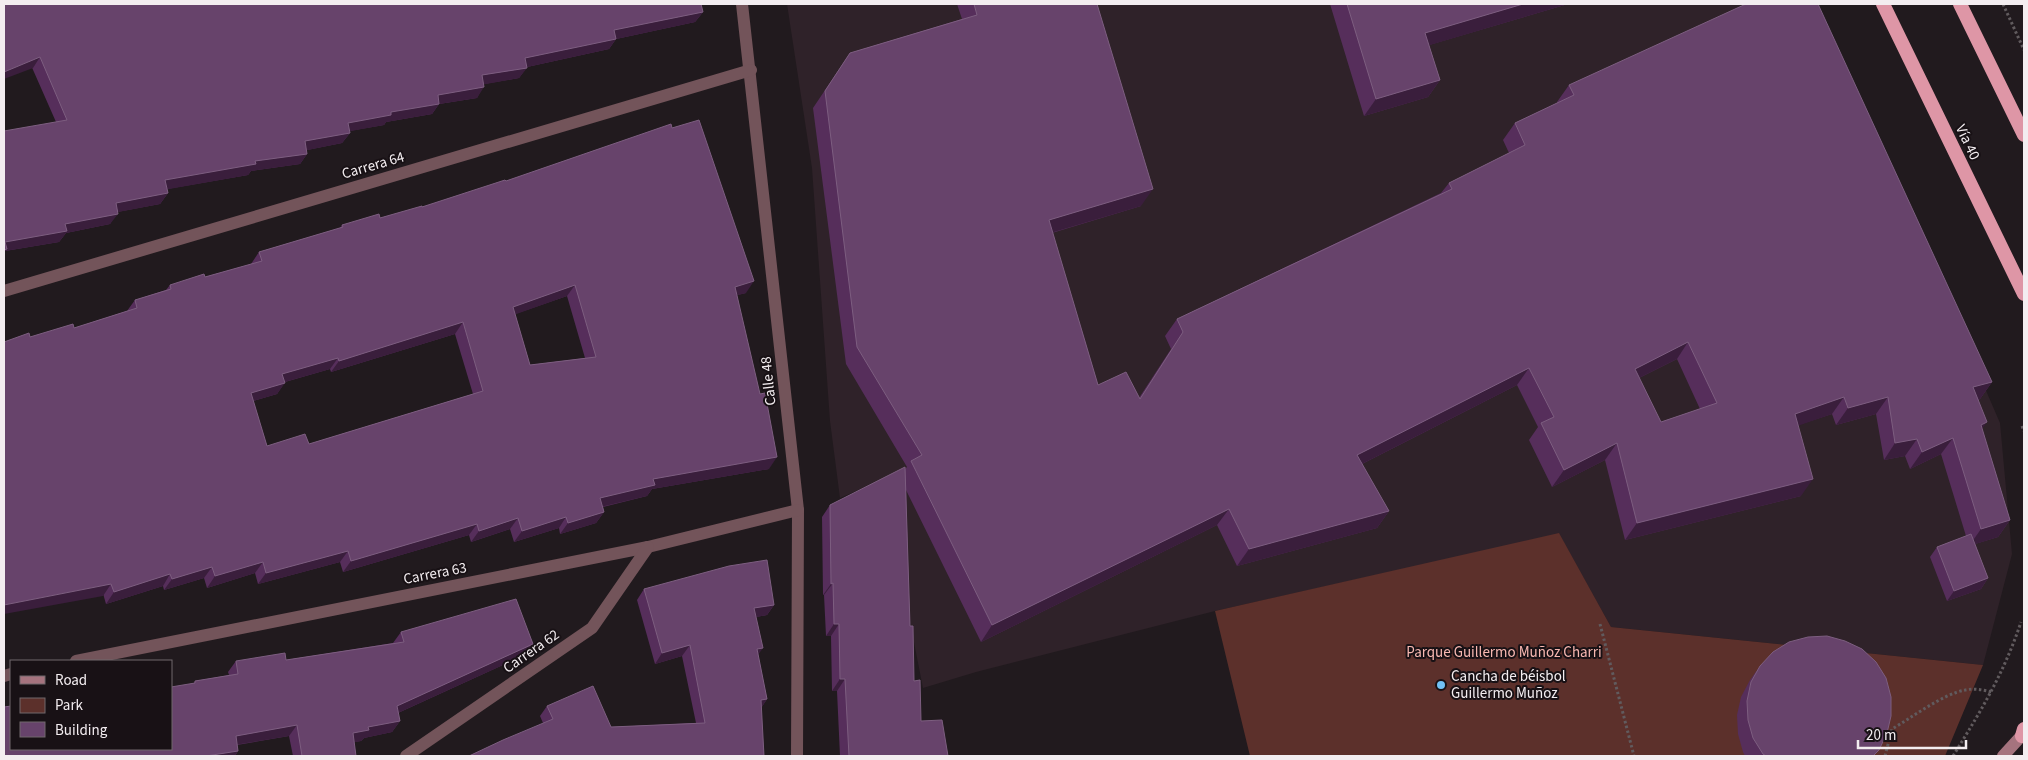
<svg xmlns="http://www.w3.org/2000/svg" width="2028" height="760" font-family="'Source Sans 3',sans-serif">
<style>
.built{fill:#2f2229}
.green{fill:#5c302b}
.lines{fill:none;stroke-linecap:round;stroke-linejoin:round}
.path{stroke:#615b5e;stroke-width:3;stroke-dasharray:2.5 2.5;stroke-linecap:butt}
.minor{stroke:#73545a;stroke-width:12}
.secondary{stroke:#a5737e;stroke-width:12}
.trunk{stroke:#de96a6;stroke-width:14}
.wall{fill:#562e5b;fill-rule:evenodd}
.shaded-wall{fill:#3a1e3c}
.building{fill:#67436b;stroke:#7d5e80;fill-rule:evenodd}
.poi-dot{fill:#71c1f5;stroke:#181115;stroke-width:2}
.labels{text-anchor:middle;stroke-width:4;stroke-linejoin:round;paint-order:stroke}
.street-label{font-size:15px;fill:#f3edf0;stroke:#181115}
.park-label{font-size:15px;fill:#f8b8b1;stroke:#181115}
.poi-label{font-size:15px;fill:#f3edf0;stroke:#181115;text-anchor:start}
</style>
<rect width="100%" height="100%" fill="#211a1e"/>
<polygon class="built" points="787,4 1805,4 1946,298 2000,423 2012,554 1983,665 1611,627 1559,534 1215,611 976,672 923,688 882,480 840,498 830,421 812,168"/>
<polygon class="green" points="1559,533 1611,627 1983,665 1945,756 1250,756 1215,611"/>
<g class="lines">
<g class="path">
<polyline points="2003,4 2024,50"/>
<polyline points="2022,426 2024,431"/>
<polyline points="1600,624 1634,756"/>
<path d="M 1885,756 L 1892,729 C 1911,718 1943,694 1965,690 C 1974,688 1983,690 1992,692"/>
<path d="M 1953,756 C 1981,711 2004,673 2021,622"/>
</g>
<g class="minor">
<polyline points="742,4 798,510 797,756"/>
<polyline points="4,291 751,70"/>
<polyline points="76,661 648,547 798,510"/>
<polyline points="4,676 11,674"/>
<polyline points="406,756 592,628 648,547"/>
</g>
<polyline class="secondary" points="2003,756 2024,733"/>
<g class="trunk">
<polyline points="1883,4 2024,294"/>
<polyline points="1960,4 2024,135"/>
<polyline points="2022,736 2024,729"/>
</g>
</g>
<g class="wall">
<polygon points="4,4 703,12 695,22 616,39 609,49 527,67 519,78 484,84 477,98 439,104 432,114 386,122 384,125 349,131 350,133 342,143 307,150 307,154 300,164 251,171 248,175 167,189 168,193 160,204 117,212 110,224 66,233 59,242 5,251 56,122"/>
<path d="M 957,4 L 1097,4 L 1141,206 L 1052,233 L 1098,385 L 1139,398 L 1171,349 L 1165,336 L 1177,319 L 1441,193 L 1449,183 L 1509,153 L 1503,140 L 1515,123 L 1557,103 L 1557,102 L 1569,85 L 1992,382 L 1980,399 L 1978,400 L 1982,429 L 2010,520 L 1998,537 L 1975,544 L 1988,578 L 1981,589 L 1947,601 L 1930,557 L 1937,547 L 1966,536 L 1941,454 L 1910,469 L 1905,456 L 1884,460 L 1876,414 L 1836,425 L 1832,414 L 1798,425 L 1801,496 L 1625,540 L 1605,460 L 1552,487 L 1529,440 L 1538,427 L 1517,385 L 1362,464 L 1389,511 L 1377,528 L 1237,566 L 1217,525 L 981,642 L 906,490 L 910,626 L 914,681 L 921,721 L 948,756 L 840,756 L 837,691 L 832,691 L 831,636 L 826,636 L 824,595 L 823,595 L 822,517 L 830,505 L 905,469 L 907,467 L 846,364 L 813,108 L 850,53 L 962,19 ZM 1677,359 L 1700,409 L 1661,422 L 1639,378 Z"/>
<polygon points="1330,4 1568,4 1429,45 1440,80 1428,97 1364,116"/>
<path d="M 506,181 L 746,293 L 737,295 L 769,469 L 652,489 L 647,496 L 603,507 L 604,512 L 596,523 L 560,534 L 559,528 L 514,542 L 510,529 L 471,542 L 469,535 L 343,572 L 340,562 L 258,584 L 255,573 L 207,588 L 204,578 L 164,590 L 163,586 L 106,604 L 30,337 L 74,328 L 127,311 L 135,300 L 166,290 L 170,285 L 205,277 L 251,264 L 259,252 L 340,228 L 342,225 L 380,218 L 422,207 ZM 567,296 L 585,358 L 530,365 L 515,314 ZM 455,334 L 473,394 L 309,444 L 267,446 L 253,401 L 277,394 L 285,382 L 330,369 L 331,372 Z"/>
<polygon points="644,589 774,605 767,615 756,617 758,654 767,699 761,708 764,756 543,723 540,716 547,706 611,727 696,723 682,656 655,664 637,600"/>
<polygon points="401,632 533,644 525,655 398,713 400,721 392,732 364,738 361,741 354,742 356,756 293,756 289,736 237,745 238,751 235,756 4,756 11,749 194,683 195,681 229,675 228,672 236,661 286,660 393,643"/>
<polygon points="1760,666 1874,756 1745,756 1743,752 1738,734 1737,715 1741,697 1750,680"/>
</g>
<g class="shaded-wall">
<polygon points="1523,4 1568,4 1413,50 1425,33"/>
<polygon points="703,12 695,22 607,41 614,30"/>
<polygon points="616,39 609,49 518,69 525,58"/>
<polygon points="40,57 33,68 4,79 4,72"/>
<polygon points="527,68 519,78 475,86 482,75"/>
<polygon points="1440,80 1428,97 1364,116 1376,99"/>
<polygon points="484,87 477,98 439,104 432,114 386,122 384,125 340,133 348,123 391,112 438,95"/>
<polygon points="350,133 342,143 298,152 305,141"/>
<polygon points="307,154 300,164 251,171 248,175 158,191 165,180 255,161"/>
<polygon points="1153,189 1141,206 1037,237 1049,220"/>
<polygon points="168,193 160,204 108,214 116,203"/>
<polygon points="118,214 110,224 66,233 59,242 5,251 4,253 4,243 5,242 65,224"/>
<polygon points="754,281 746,293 727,298 735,287"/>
<polygon points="575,285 567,296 505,318 513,307"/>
<polygon points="463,322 455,334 331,372 339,361"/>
<polygon points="1688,342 1677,359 1623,386 1635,369"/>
<polygon points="338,358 330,369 274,385 282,374"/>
<polygon points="1529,368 1517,385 1346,472 1357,455"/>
<polygon points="1992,382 1980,399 1961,404 1973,387"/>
<polygon points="285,383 277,394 243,404 251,393"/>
<polygon points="1844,397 1832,414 1783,431 1795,414"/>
<polygon points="1888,397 1876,414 1836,425 1848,408"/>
<polygon points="1987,422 1975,439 1981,425"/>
<polygon points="1953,438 1941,454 1910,469 1922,452"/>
<polygon points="1917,439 1905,456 1884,460 1895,443"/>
<polygon points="1617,443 1605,460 1552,487 1564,470"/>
<polygon points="777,457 769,469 652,489 647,496 592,509 600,498 653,479"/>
<polygon points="1813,479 1801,496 1625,540 1637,523"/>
<polygon points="1229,509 1217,525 981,642 992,625"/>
<polygon points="1389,511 1377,528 1237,566 1249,549"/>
<polygon points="604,512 596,523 560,534 568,523"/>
<polygon points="566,517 559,528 514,542 522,531"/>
<polygon points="518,518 510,529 471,542 479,531"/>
<polygon points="2010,520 1998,537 1969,546 1981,529"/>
<polygon points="477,524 469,535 343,572 351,561"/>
<polygon points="348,551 340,562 258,584 266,573"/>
<polygon points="263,562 255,573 207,588 215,576"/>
<polygon points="212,567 204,578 164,590 172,579"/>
<polygon points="170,574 163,586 106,604 114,592"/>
<polygon points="1988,578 1981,589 1947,601 1954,591"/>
<polygon points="833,583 824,595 823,595 831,584"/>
<polygon points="111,584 103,596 4,614 4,605"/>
<polygon points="774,605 767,615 747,619 754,608"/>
<polygon points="834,624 839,624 831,636 826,636"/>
<polygon points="533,644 525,655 389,717 397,706"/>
<polygon points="690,645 682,656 655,664 662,653"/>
<polygon points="763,648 755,659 757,649"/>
<polygon points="840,679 845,679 837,691 832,691"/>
<polygon points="767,699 760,710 761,700"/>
<polygon points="400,721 392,732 364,738 361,741 345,744 353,733 368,727"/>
<polygon points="297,725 289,736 228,746 236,736"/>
<polygon points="238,751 235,756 206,756"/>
</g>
<g class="building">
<polygon points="4,4 701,4 703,12 614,30 616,39 525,58 527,68 482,75 484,87 438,95 439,104 391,112 391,115 348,123 350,133 305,141 307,154 255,161 256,164 165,180 168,193 116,203 118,214 65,224 67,231 5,242 7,249 4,250 4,131 67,120 40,57 4,72"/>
<path d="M 974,4 L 1097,4 L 1153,189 L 1049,220 L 1098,385 L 1126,372 L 1140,399 L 1183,332 L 1177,319 L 1452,189 L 1449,183 L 1525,145 L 1515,123 L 1574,95 L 1569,85 L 1746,4 L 1818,4 L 1992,382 L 1973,387 L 1987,422 L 1981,425 L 2010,520 L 1981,529 L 1953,438 L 1922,452 L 1917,439 L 1895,443 L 1888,397 L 1848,408 L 1844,397 L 1795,414 L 1813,479 L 1637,523 L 1617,443 L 1564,470 L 1541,423 L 1554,417 L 1529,368 L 1357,455 L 1389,511 L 1249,549 L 1229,509 L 992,625 L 911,461 L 922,455 L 857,347 L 825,91 L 850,53 L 977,15 ZM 1688,342 L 1717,403 L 1661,422 L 1635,369 Z"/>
<polygon points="1347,4 1523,4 1425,33 1440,80 1376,99"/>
<path d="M 699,120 L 754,281 L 735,287 L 760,394 L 765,393 L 777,457 L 653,479 L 655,485 L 600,498 L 604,512 L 568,523 L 566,517 L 522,531 L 518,518 L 479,531 L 477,524 L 351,561 L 348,551 L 266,573 L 263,562 L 215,576 L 212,567 L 172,579 L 170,574 L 114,592 L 111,584 L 4,605 L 4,342 L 29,333 L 30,337 L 73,324 L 74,328 L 137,308 L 135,300 L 171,289 L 170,285 L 204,274 L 205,277 L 262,261 L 259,252 L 343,227 L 342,225 L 379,214 L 380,218 L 422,206 L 422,207 L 505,180 L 506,181 L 671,124 L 672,128 ZM 575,285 L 596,357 L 530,365 L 513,307 ZM 463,322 L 483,391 L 309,444 L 305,434 L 267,446 L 251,393 L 285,383 L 282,374 L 338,358 L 339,361 Z"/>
<polygon points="905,467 910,626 913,626 914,681 920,680 921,721 942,720 948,756 849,756 845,679 840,679 839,624 834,624 833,583 831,584 830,505"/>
<polygon points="1971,534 1988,578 1954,591 1937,547"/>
<polygon points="767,560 774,605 754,608 763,648 757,649 767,699 761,700 764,756 469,756 503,740 553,719 547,706 593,686 611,727 705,723 690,645 662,653 644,589 729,566"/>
<polygon points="516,599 533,644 397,706 400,721 368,727 369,730 353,733 356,756 302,756 297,725 236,736 238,751 206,756 4,756 4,707 11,706 11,749 171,749 171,687 195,683 195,681 238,674 236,661 285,653 286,660 404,642 401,632"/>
<polygon points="1827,636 1845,641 1862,649 1876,662 1886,678 1891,697 1891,716 1887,733 1879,750 1873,756 1766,756 1763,754 1753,738 1748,720 1747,701 1751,682 1760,666 1773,652 1789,642 1808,637"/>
</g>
<circle class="poi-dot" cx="1441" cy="685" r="5"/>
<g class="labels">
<g class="street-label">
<text transform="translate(1968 142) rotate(64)" y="5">Vía 40</text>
<text transform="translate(373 165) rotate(-16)" y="5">Carrera 64</text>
<text transform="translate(768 381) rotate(-96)" y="5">Calle 48</text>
<text transform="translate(435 573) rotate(-11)" y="5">Carrera 63</text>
<text transform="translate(531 651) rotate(-35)" y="5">Carrera 62</text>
</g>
<g class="park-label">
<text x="1504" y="657">Parque Guillermo Muñoz Charri</text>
</g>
<g class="poi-label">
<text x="1451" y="681">Cancha de béisbol<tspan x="1451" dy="17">Guillermo Muñoz</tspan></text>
</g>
</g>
<rect width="2028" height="760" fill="none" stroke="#f3edf0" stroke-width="10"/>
<rect x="10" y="660" width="162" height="90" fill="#181115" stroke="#70696d"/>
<rect x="20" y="676" width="25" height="8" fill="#a5737e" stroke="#70696d"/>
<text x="55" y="685" font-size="15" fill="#f3edf0">Road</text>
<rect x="20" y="698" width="25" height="15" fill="#5c302b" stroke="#70696d"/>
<text x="55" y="710" font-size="15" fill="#f3edf0">Park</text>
<rect x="20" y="722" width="25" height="15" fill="#67436b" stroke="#70696d"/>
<text x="55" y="735" font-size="15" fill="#f3edf0">Building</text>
<path d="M1858 740v8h108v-8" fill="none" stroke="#f3edf0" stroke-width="2.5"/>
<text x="1866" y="740" font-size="15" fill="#f3edf0" stroke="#181115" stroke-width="4" paint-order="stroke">20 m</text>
</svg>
